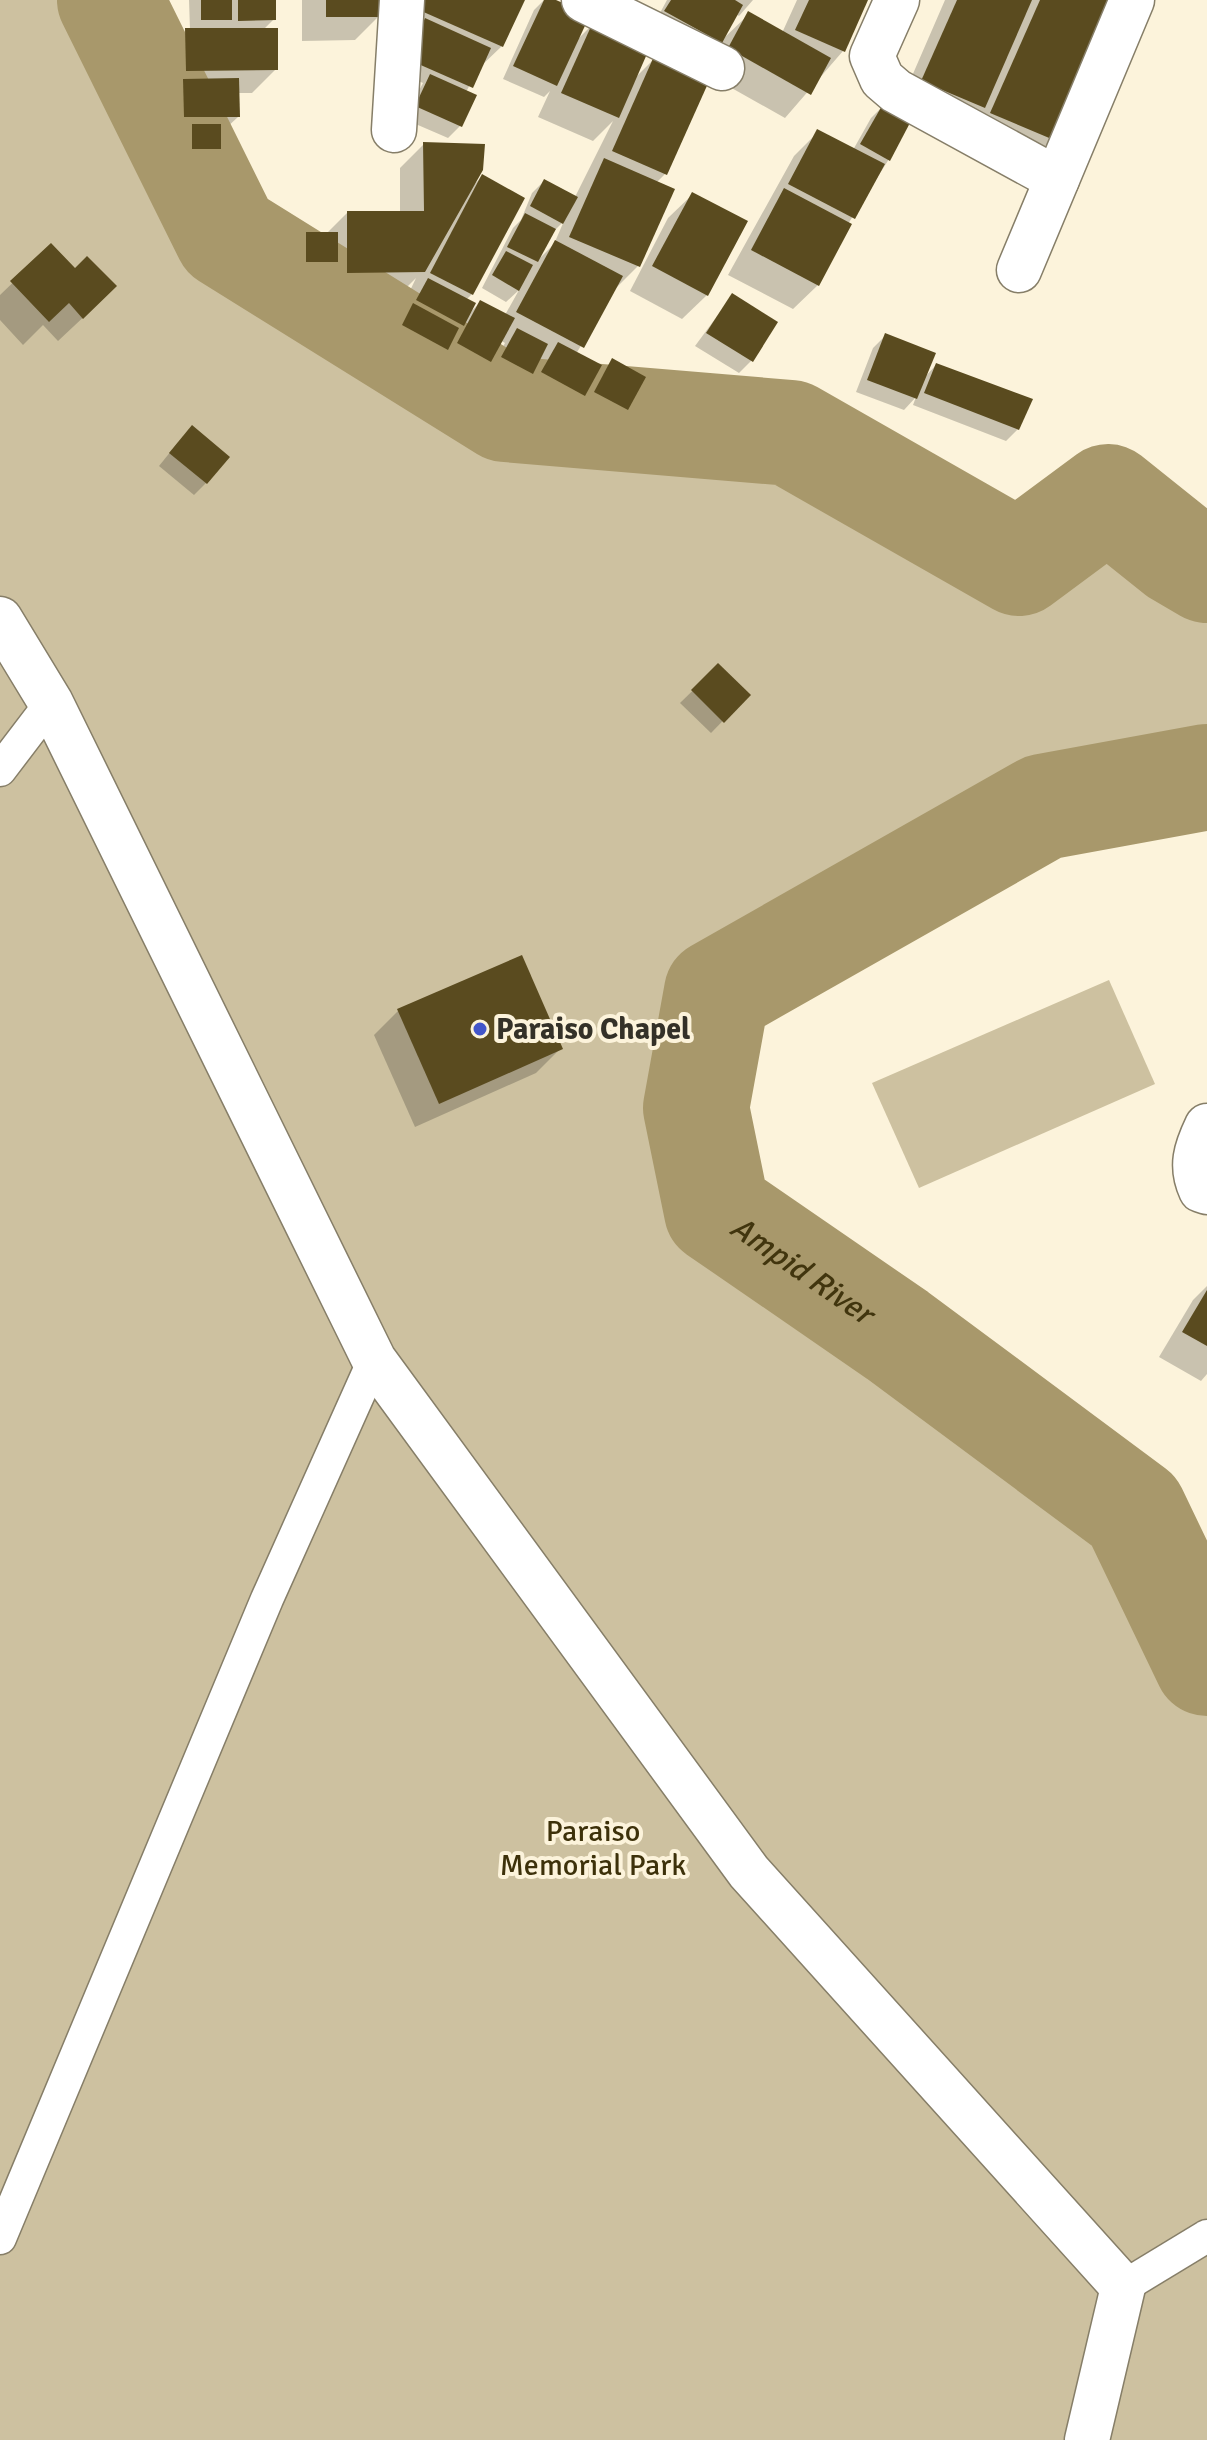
<svg xmlns="http://www.w3.org/2000/svg" width="1207" height="2440" font-family="Signika,sans-serif">
<style>
.green{fill:#cdc1a0}
.shadow{fill:#0003;fill-rule:evenodd}
.lines{fill:none;stroke-linecap:round;stroke-linejoin:round}
.river{stroke:#a8986b;stroke-width:106}
.building{fill:#5a4b1f}
.lane-casing{stroke:#867e68;stroke-width:35}
.street-casing{stroke:#867e68;stroke-width:47}
.lane{stroke:#fff;stroke-width:32}
.street{stroke:#fff;stroke-width:44}
.poi-dot{fill:#4255c9;stroke:#fcf3db;stroke-width:3}
.labels{text-anchor:middle;stroke-width:8;stroke-linejoin:round;paint-order:stroke}
.poi-label{font-size:30px;font-weight:bold;fill:#343128;stroke:#fcf3db;text-anchor:start}
.park-label{font-size:30px;fill:#3d310a;stroke:#fcf3db}
.water-label{font-size:32px;font-style:italic;fill:#41350e;stroke:#fcf3db}
</style>
<rect width="100%" height="100%" fill="#fcf3db"/>
<g class="green">
<polygon points="0,0 110,0 227,236 505,409 791,433 1019,563 1108,497 1178,553 1207,570 1207,777 1043,807 718,991 696,1108 718,1211 897,1335 1134,1511 1207,1663 1207,2440 0,2440"/>
<polygon points="1109,980 1155,1084 919,1188 872,1083"/>
</g>
<g class="shadow">
<polygon points="189,0 273,0 274,19 263,30 276,69 252,93 237,93 238,117 225,129 219,129 219,148 207,160 180,161 180,138 190,129 172,129 172,94 162,94 162,55 190,30"/>
<polygon points="302,0 379,0 379,16 355,40 302,41"/>
<polygon points="412,0 522,0 502,46 479,68 466,92 460,126 448,138 404,119 423,83 397,72"/>
<path d="M 544,0 L 551,0 L 576,41 L 593,24 L 635,78 L 656,57 L 665,174 L 656,183 L 638,266 L 614,290 L 576,354 L 584,395 L 571,407 L 530,385 L 543,363 L 538,360 L 519,385 L 490,370 L 505,343 L 500,340 L 477,373 L 446,356 L 453,342 L 434,361 L 391,338 L 412,300 L 407,297 L 416,278 L 399,295 L 323,296 L 323,274 L 295,274 L 294,247 L 307,234 L 326,234 L 347,213 L 400,213 L 400,168 L 424,144 L 473,186 L 482,176 L 472,294 L 466,300 L 470,313 L 480,302 L 505,315 L 519,290 L 506,302 L 482,288 L 513,228 L 521,220 L 532,193 L 544,181 L 575,197 L 613,121 L 593,141 L 538,117 L 550,91 L 544,97 L 503,79 L 534,10 ZM 564,221 L 554,244 L 538,260 L 551,234 Z"/>
<polygon points="667,0 753,0 739,16 736,14 723,39 749,14 782,33 797,0 866,0 843,51 785,118 705,73 721,41 708,54 654,24"/>
<polygon points="945,0 1113,0 1052,139 1028,164 968,137 979,111 959,131 899,106"/>
<polygon points="883,106 889,159 848,224 818,285 793,309 728,275 794,156 818,132 853,150 871,118"/>
<polygon points="693,194 707,295 682,319 630,291 668,218"/>
<polygon points="51,246 90,311 58,341 43,325 23,345 0,320 0,295"/>
<polygon points="732,296 751,361 739,373 695,346"/>
<polygon points="885,336 924,378 936,365 1018,429 1006,441 913,405 916,397 904,410 856,392 873,348"/>
<polygon points="613,361 627,409 625,410 625,406 592,389"/>
<polygon points="590,392 625,411 614,421 583,405"/>
<polygon points="180,440 206,483 194,495 159,466"/>
<polygon points="718,666 748,695 711,733 680,703"/>
<polygon points="398,1011 560,1049 536,1073 415,1127 374,1035"/>
<polygon points="1207,1286 1207,1374 1201,1381 1159,1357 1193,1300"/>
</g>
<g class="lines">
<g class="river">
<polyline points="110,0 227,236 505,409 791,433 1019,563 1108,497 1178,553 1207,570"/>
<path id="s1" d="M 1207,777 L 1043,807 L 717,992 L 696,1108 L 717,1211 L 897,1335 L 1134,1511 L 1207,1663"/>
</g>
</g>
<g class="building">
<rect x="201" y="0" width="31" height="20"/>
<polygon points="238,0 276,0 276,20 238,21"/>
<rect x="326" y="0" width="55" height="17"/>
<polygon points="424,0 525,0 503,47 419,10"/>
<polygon points="544,0 556,0 590,15 557,86 513,66"/>
<polygon points="671,0 735,0 743,5 722,43 664,11"/>
<polygon points="809,0 868,0 845,52 795,30"/>
<polygon points="957,0 1032,0 985,108 921,81"/>
<polygon points="1040,0 1115,0 1054,140 990,113"/>
<polygon points="748,11 831,58 811,95 728,48"/>
<polygon points="425,18 491,48 473,88 407,59"/>
<polygon points="593,22 650,47 619,118 561,93"/>
<polygon points="185,28 278,28 278,70 186,71"/>
<polygon points="655,54 710,79 667,175 612,151"/>
<polygon points="430,74 477,95 462,127 415,106"/>
<polygon points="239,78 240,117 184,117 183,79"/>
<polygon points="883,104 912,119 890,161 860,144"/>
<rect x="192" y="124" width="29" height="25"/>
<polygon points="817,129 885,164 855,219 788,184"/>
<polygon points="423,142 485,144 483,170 425,272 347,273 347,211 424,211"/>
<polygon points="604,158 675,189 640,267 569,237"/>
<polygon points="482,174 525,198 473,295 430,273"/>
<polygon points="544,179 578,197 563,224 530,206"/>
<polygon points="784,188 852,224 819,286 751,250"/>
<polygon points="692,192 748,221 708,296 652,266"/>
<polygon points="525,213 556,229 538,262 507,247"/>
<rect x="306" y="232" width="32" height="30"/>
<polygon points="555,240 623,276 584,348 516,312"/>
<polygon points="51,243 75,268 87,256 117,286 83,319 69,303 49,322 10,281"/>
<polygon points="506,251 533,265 519,291 492,275"/>
<polygon points="428,278 476,303 464,326 416,300"/>
<polygon points="732,293 778,322 753,362 706,333"/>
<polygon points="480,300 515,318 491,362 457,343"/>
<polygon points="413,303 459,328 448,350 402,325"/>
<polygon points="517,328 548,344 533,374 501,357"/>
<polygon points="885,333 936,353 917,399 867,380"/>
<polygon points="558,342 602,365 585,396 541,372"/>
<polygon points="612,358 646,377 628,410 594,392"/>
<polygon points="936,363 1033,399 1019,430 924,393"/>
<polygon points="192,425 230,457 207,484 169,453"/>
<polygon points="718,663 751,695 724,723 691,690"/>
<polygon points="522,955 563,1049 439,1104 397,1009"/>
<polygon points="1207,1290 1207,1346 1182,1332"/>
</g>
<g class="lines">
<g class="lane-casing">
<g id="lane">
<polyline points="0,770 51,703"/>
<polyline points="0,2238 267,1599 374,1360"/>
<polyline points="1123,2287 1207,2236"/>
</g>
</g>
<g class="street-casing">
<g id="street">
<polyline points="584,0 722,68"/>
<polyline points="897,0 872,56 882,79 896,91 1057,179"/>
<polyline points="394,130 402,0"/>
<polyline points="1019,270 1132,0"/>
<polyline points="0,619 51,703 374,1360 749,1872 1123,2287 1087,2440"/>
<path d="M 1207,1126 C 1196,1149 1190,1166 1201,1190 L 1207,1192"/>
</g>
</g>
<use href="#lane" class="lane"/>
<use href="#street" class="street"/>
</g>
<circle class="poi-dot" cx="480" cy="1029" r="8"/>
<g class="labels">
<g class="poi-label">
<text x="496" y="1039">Paraiso Chapel</text>
</g>
<g class="park-label">
<text x="593" y="1841">Paraiso<tspan x="593" dy="34">Memorial Park</tspan></text>
</g>
<g class="water-label">
<text dy="11" stroke="none"><textPath href="#s1" startOffset="868">Ampid River</textPath></text>
</g>
</g>
</svg>
